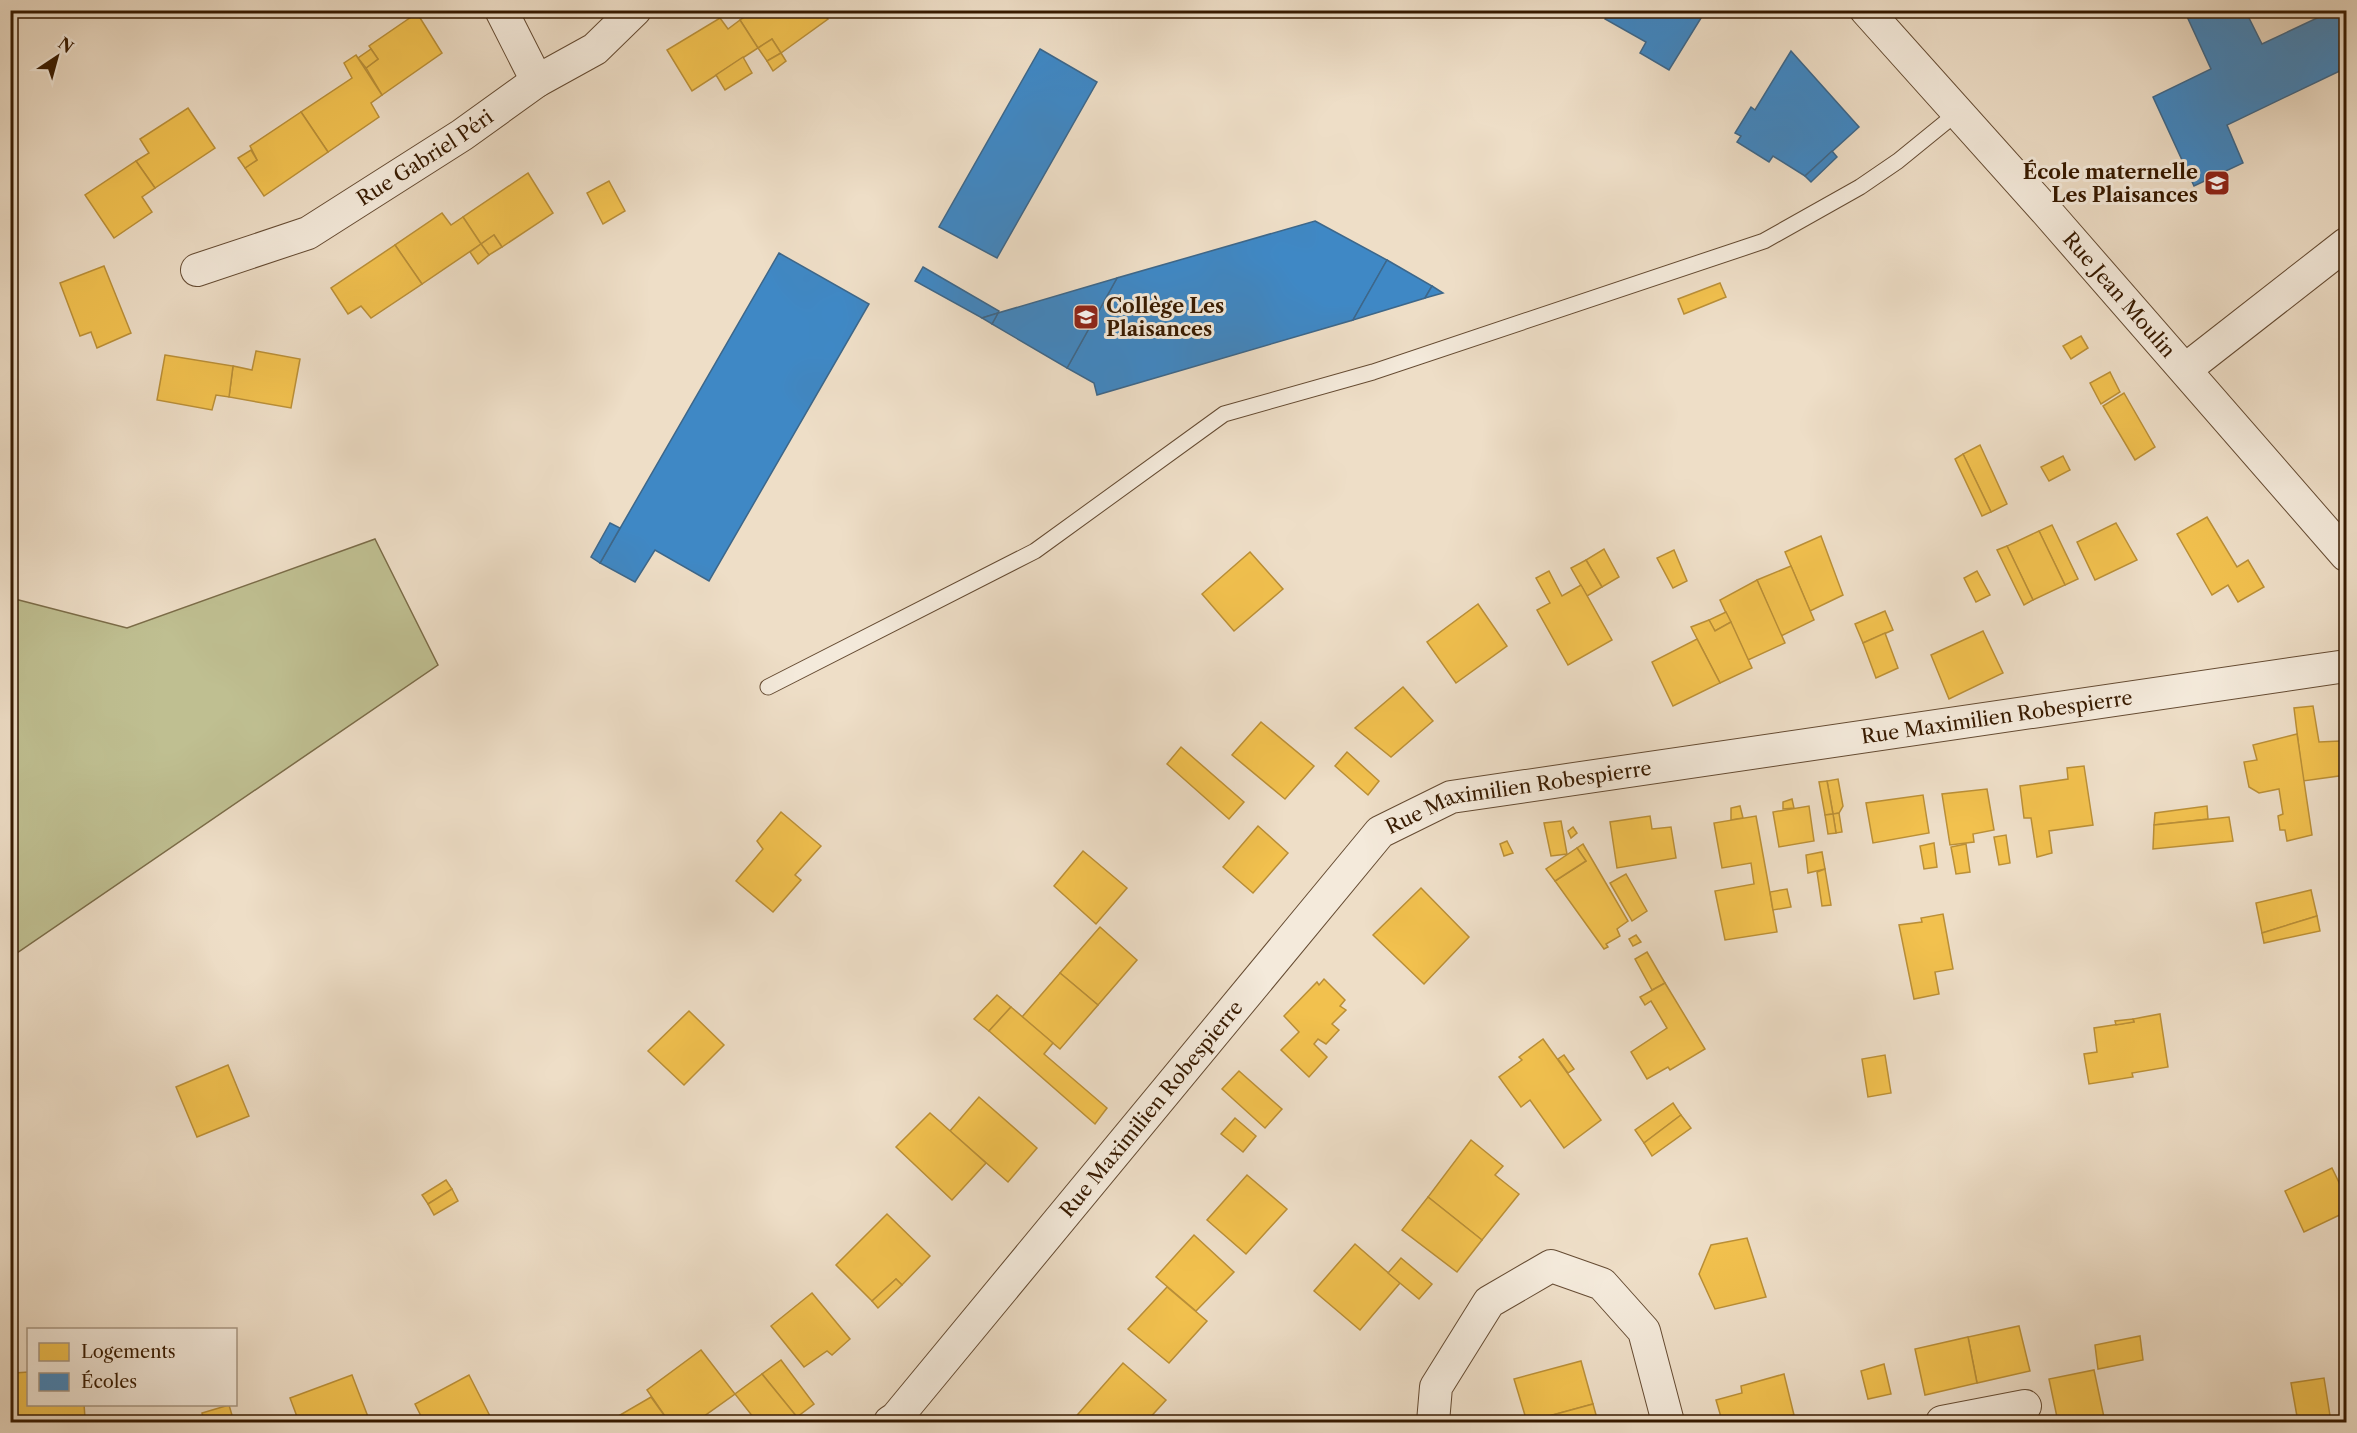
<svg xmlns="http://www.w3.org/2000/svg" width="2357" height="1433" font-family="'Libre Caslon Text',serif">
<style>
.green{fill:#bfbf91;stroke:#7b6c48;stroke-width:1.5}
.homes{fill:#f2c14e;stroke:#ba8f37;stroke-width:1.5}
.schools{fill:#3f88c5;stroke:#3d678a;stroke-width:1.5}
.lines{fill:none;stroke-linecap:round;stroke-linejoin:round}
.lane-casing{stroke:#654b32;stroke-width:17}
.street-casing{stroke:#654b32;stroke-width:34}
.lane{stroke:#f4eadb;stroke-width:15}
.street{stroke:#f4eadb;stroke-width:32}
.labels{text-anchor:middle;stroke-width:6;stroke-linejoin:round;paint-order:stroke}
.street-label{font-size:20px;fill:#371a00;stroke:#f4eadb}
.poi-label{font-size:20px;font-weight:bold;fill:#371a00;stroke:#f4eadb;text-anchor:end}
</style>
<rect width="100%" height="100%" fill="#eedec7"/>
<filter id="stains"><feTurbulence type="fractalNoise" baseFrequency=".00333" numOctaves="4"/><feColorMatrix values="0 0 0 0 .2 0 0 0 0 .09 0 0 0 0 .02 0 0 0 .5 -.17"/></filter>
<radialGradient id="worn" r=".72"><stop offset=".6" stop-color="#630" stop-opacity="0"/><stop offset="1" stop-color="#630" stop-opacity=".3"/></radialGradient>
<polygon class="green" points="375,539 438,665 11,957 11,598 127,628"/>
<g class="homes">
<polygon points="755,10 822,10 828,19 781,53 772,39 758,48 740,20"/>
<polygon points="417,13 442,53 382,95 366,68 378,59 369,46"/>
<polygon points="720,18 728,29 740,20 758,48 692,91 667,50"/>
<polygon points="772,39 781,53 767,61 758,48"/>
<polygon points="371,49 378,59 366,68 358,58"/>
<polygon points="781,53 786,61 773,71 767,61"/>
<polygon points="356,55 382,95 371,103 379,117 328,152 301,112 352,78 344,63"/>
<polygon points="743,57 752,73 725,90 716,75"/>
<polygon points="188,108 215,148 155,188 136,161 149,153 140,139"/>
<polygon points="301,112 328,152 264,196 245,168 257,160 250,146"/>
<polygon points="251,150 257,160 245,168 238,158"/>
<polygon points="136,161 155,188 142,197 152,212 114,238 85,195"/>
<polygon points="528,173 553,213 502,247 494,235 481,244 463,217"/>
<polygon points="609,181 625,211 603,224 587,193"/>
<polygon points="442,213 451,225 463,217 481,244 422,284 395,245"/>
<polygon points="494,235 502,247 489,255 481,244"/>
<polygon points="481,244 489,255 478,264 470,252"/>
<polygon points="395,245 422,284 371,318 361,306 348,314 331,288"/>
<polygon points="104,266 131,333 97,348 91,332 80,336 60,283"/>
<polygon points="1720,283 1726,297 1684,314 1678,299"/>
<polygon points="2081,336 2088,348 2071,359 2063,346"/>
<polygon points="256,351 300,359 291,408 229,397 233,366 252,370"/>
<polygon points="165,355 233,366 229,397 216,395 212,410 157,400"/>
<polygon points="2110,372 2120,392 2101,404 2090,383"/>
<polygon points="10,375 16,391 10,393"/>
<polygon points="2124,393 2155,447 2135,460 2103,406"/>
<polygon points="1980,445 2007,504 1991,512 1963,454"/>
<polygon points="1963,454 1991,512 1982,516 1955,459"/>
<polygon points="2063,456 2070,470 2049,481 2041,467"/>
<polygon points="2207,517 2237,567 2248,560 2264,587 2238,602 2228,585 2212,595 2177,534"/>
<polygon points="2116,523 2137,560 2095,580 2077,542"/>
<polygon points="2052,525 2078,579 2065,585 2039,531"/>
<polygon points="2039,531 2065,585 2033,600 2007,546"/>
<polygon points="1821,536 1843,595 1810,611 1785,552"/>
<polygon points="2007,546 2033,600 2024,605 1997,550"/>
<polygon points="1604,549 1619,577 1602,587 1586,560"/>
<polygon points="1674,550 1687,581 1673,588 1657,558"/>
<polygon points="1250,552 1283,589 1234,631 1202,594"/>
<polygon points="1586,560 1602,587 1587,596 1571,568"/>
<polygon points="1791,566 1814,620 1781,636 1757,580"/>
<polygon points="1549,571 1562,596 1581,585 1612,640 1568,665 1537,610 1550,603 1536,578"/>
<polygon points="1977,571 1990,595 1976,602 1964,578"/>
<polygon points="1757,580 1785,643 1748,660 1720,600"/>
<polygon points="1478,604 1507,646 1456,683 1427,642"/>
<polygon points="1885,611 1893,630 1863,643 1855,624"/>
<polygon points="1726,612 1731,622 1715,631 1709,620"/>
<polygon points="1709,620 1715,631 1731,622 1752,668 1720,683 1691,627"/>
<polygon points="1983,631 2003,673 1949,699 1931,655"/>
<polygon points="1885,633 1898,668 1876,678 1863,643"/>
<polygon points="1697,639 1720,683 1673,706 1652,662"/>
<polygon points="1403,687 1433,721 1391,757 1355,728"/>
<polygon points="2313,706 2319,742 2340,741 2346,775 2303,781 2294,708"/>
<polygon points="1261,722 1314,766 1285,799 1232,755"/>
<polygon points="2297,734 2312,835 2287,841 2285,830 2280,830 2278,816 2283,814 2279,789 2259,793 2249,787 2244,762 2257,760 2253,745"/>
<polygon points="1181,747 1244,802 1229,819 1167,764"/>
<polygon points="1347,752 1379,781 1368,795 1335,766"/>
<polygon points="2084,766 2093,825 2049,831 2052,853 2037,857 2031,818 2024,818 2020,786 2068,779 2067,768"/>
<polygon points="1838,779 1843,806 1839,813 1833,814 1827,781"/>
<polygon points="1827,781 1833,814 1825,815 1819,782"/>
<polygon points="1987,789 1994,830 1973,834 1974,842 1950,845 1942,794"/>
<polygon points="1923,795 1929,833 1873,843 1866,803"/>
<polygon points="1792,799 1794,808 1783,809 1783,802"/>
<polygon points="1740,806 1743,818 1731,820 1731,808"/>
<polygon points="1809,806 1814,841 1779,847 1773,812"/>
<polygon points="2207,806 2208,819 2154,825 2155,813"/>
<polygon points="781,812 821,846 795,875 801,880 773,912 736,881 763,849 757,841"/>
<polygon points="1839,813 1842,832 1836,833 1833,814"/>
<polygon points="1833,814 1836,833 1828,834 1825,815"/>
<polygon points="1650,816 1652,829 1671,827 1676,858 1617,868 1610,822"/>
<polygon points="1756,816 1777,932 1725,940 1715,891 1754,884 1751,863 1722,868 1714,823"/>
<polygon points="2229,817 2233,841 2153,849 2154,825"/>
<polygon points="1561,821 1567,854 1551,856 1544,823"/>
<polygon points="1258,826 1288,853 1253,893 1223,867"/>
<polygon points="1573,827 1577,833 1571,838 1568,831"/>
<polygon points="2006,835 2010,863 1999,865 1994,837"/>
<polygon points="1507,841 1513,853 1504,856 1500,844"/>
<polygon points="1934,843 1937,867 1924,869 1920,846"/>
<polygon points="1583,844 1628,921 1617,929 1620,936 1606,944 1608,947 1604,949 1555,881 1586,861 1577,848"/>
<polygon points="1966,844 1970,872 1956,874 1951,847"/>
<polygon points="1577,848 1586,861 1555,881 1546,869"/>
<polygon points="1083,851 1127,888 1096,924 1054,886"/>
<polygon points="1822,852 1825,869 1808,873 1806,855"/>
<polygon points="1825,869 1831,905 1822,906 1817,872"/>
<polygon points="1626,874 1647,911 1632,921 1610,883"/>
<polygon points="1421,888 1469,937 1424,984 1373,935"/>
<polygon points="1787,889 1791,907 1773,910 1770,892"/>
<polygon points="2311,890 2317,916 2262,933 2256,903"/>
<polygon points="1943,914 1953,969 1935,972 1939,994 1914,999 1899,925 1922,922 1921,918"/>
<polygon points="2317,916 2320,931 2264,943 2262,933"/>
<polygon points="1100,927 1137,960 1098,1005 1060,973"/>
<polygon points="1636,935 1641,942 1633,946 1629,939"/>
<polygon points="1647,952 1665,983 1652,990 1635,959"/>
<polygon points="1060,973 1098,1005 1060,1049 1022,1017"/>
<polygon points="1324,979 1345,1000 1340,1006 1346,1010 1332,1024 1339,1030 1326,1044 1318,1039 1314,1044 1327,1057 1309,1077 1281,1050 1299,1032 1284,1016 1317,982 1319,985"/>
<polygon points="1665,983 1705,1049 1670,1070 1668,1067 1647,1079 1631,1052 1667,1028 1651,1001 1645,1005 1640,997"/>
<polygon points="997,995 1011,1007 989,1031 974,1019"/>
<polygon points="1011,1007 1053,1043 1044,1054 1107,1108 1095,1124 989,1031"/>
<polygon points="689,1011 724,1045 684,1085 648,1051"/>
<polygon points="2160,1014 2168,1067 2132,1073 2133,1077 2089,1084 2084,1054 2097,1052 2094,1028 2134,1022 2133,1019"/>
<polygon points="2133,1019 2134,1022 2116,1025 2115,1021"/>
<polygon points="1543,1039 1601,1120 1564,1148 1530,1100 1521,1107 1499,1077 1522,1060 1519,1057"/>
<polygon points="1564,1055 1574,1069 1568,1073 1558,1059"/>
<polygon points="1885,1055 1891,1093 1868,1097 1862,1059"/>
<polygon points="228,1065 249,1116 197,1137 176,1087"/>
<polygon points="1239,1071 1282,1109 1265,1128 1222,1089"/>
<polygon points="979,1097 1037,1148 1008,1182 950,1131"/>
<polygon points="1673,1103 1681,1115 1644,1143 1635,1130"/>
<polygon points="930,1113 986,1163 952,1200 896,1147"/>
<polygon points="1681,1115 1691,1128 1652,1156 1644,1143"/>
<polygon points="1235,1118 1256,1136 1243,1152 1221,1134"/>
<polygon points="1471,1140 1503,1166 1495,1175 1519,1194 1482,1240 1428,1197"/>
<polygon points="2332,1168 2346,1197 2346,1212 2304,1232 2285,1191"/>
<polygon points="1247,1175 1287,1209 1246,1254 1207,1220"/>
<polygon points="446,1180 452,1189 428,1204 422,1195"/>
<polygon points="452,1189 458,1201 434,1215 428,1204"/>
<polygon points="1428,1197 1482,1240 1457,1272 1402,1230"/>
<polygon points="887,1214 930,1256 902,1285 896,1279 872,1301 836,1265"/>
<polygon points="1194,1235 1234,1272 1196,1311 1156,1277"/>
<polygon points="1747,1238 1766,1297 1715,1309 1699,1274 1711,1245"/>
<polygon points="1355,1244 1400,1283 1360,1330 1314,1291"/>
<polygon points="1401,1258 1432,1284 1419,1299 1388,1273"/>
<polygon points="896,1279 902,1285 878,1308 872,1301"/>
<polygon points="1167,1287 1207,1321 1169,1363 1128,1329"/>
<polygon points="812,1293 850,1339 832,1355 827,1351 804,1367 771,1326"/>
<polygon points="2019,1326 2030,1371 1977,1383 1968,1337"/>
<polygon points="2140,1336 2143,1360 2098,1369 2095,1345"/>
<polygon points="1968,1337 1977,1383 1925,1395 1915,1349"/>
<polygon points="701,1350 735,1394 703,1417 707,1422 669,1422 647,1390"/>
<polygon points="781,1360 814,1404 797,1417 762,1374"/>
<polygon points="1581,1361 1593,1404 1527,1422 1514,1379"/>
<polygon points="1123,1363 1166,1400 1146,1422 1071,1422"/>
<polygon points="1884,1364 1891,1394 1868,1399 1861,1371"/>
<polygon points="15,1368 18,1410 10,1411 10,1369"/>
<polygon points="2094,1370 2105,1422 2058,1422 2049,1379"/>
<polygon points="28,1372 28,1404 84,1404 85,1418 18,1422 15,1373"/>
<polygon points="762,1374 797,1417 790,1422 757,1422 735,1394"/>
<polygon points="1784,1374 1794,1415 1765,1422 1712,1422 1711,1420 1721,1417 1716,1400 1742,1393 1741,1386"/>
<polygon points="352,1375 370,1422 299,1422 290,1398"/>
<polygon points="469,1375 493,1422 424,1422 415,1404"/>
<polygon points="2324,1378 2331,1422 2298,1422 2291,1383"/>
<polygon points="651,1397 669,1422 608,1422"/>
<polygon points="1593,1404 1598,1422 1527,1422"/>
<polygon points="229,1405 234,1422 204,1422 202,1413"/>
<polygon points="297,1417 299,1422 277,1422"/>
</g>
<g class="schools">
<polygon points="1610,10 1706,10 1669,70 1640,53 1646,42 1605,19"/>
<polygon points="2184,10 2245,10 2262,44 2334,10 2346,10 2346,68 2227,125 2243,163 2194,186 2153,97 2211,69"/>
<polygon points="1040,49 1097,82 997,258 939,227"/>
<polygon points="1791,51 1859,127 1805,176 1773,156 1769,162 1737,142 1741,136 1735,133 1751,107 1755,110"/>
<polygon points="1832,151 1837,157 1811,182 1805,176"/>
<polygon points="1315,221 1387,260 1353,320 1097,395 1094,383 1067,368 1117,278"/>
<polygon points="779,253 869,304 709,581 655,550 635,582 600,563"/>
<polygon points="1387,260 1432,286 1425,298 1353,320"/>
<polygon points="923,267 999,311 998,313 982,318 915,281"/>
<polygon points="1117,278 1067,368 992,324 998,313"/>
<polygon points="1432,286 1443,293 1425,298"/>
<polygon points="998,313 992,324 982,318"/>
<polygon points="610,523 620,528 600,563 591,557"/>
</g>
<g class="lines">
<g class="lane-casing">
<polyline id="lane" points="768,687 1035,551 1224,414 1373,372 1764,241 1860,187 1898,161 1957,113"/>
</g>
<g class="street-casing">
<g id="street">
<polyline points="501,10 537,81"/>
<path id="s1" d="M 1866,10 L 2047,212 L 2346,555"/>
<path id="s2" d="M 197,270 L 308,233 L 462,135 L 537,81 L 595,49 L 635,10"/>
<polyline points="2186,369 2346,244"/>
<path id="s3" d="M 890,1422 L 896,1418 L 1380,832 L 1451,797 L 2346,666"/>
<polyline points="1433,1422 1436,1387 1489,1302 1551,1266 1602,1284 1644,1331 1668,1422"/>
<polyline points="1942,1422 2025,1406"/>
</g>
</g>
<use href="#lane" class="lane"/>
<use href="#street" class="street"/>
</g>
<defs>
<g id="school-square" transform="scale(1.35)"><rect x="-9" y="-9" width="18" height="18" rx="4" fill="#8f2418" stroke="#f4eadb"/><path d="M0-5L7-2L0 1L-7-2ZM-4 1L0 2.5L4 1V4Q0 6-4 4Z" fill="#fff"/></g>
</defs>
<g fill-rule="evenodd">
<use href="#school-square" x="2217" y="183"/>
<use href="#school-square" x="1086" y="317"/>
</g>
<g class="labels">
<g class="street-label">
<text dy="7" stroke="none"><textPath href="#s2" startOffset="256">Rue Gabriel Péri</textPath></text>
<text dy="7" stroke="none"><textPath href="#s1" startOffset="381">Rue Jean Moulin</textPath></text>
<text dy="7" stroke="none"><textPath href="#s3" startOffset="1398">Rue Maximilien Robespierre</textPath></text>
<text dy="7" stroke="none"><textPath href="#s3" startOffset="912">Rue Maximilien Robespierre</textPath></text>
<text dy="7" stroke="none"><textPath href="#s3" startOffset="408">Rue Maximilien Robespierre</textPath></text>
</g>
<g class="poi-label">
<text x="2198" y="179">École maternelle<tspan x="2198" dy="23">Les Plaisances</tspan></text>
<text x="1106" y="313" text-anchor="start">Collège Les<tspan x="1106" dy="23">Plaisances</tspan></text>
</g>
</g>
<rect width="2357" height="1433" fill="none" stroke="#eedec7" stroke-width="36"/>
<rect x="12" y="12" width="2333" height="1409" fill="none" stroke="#371a00" stroke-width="3"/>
<rect x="18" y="18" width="2321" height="1397" fill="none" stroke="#371a00" stroke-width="1.5"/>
<rect x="27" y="1328" width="210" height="78" fill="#f4eadb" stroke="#a89783" stroke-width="1.5"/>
<rect x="39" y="1343" width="30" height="18" fill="#f2c14e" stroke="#a89783" stroke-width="1.5"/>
<text x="81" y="1358" font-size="18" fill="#371a00">Logements</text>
<rect x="39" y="1373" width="30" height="18" fill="#3f88c5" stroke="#a89783" stroke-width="1.5"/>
<text x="81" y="1388" font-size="18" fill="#371a00">Écoles</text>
<g transform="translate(57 57) rotate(36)" stroke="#f4eadb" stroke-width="4.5" paint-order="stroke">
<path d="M0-4.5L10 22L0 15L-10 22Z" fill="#371a00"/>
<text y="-9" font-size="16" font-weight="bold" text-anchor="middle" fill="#371a00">N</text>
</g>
<rect width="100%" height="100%" filter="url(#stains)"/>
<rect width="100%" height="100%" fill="url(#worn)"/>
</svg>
